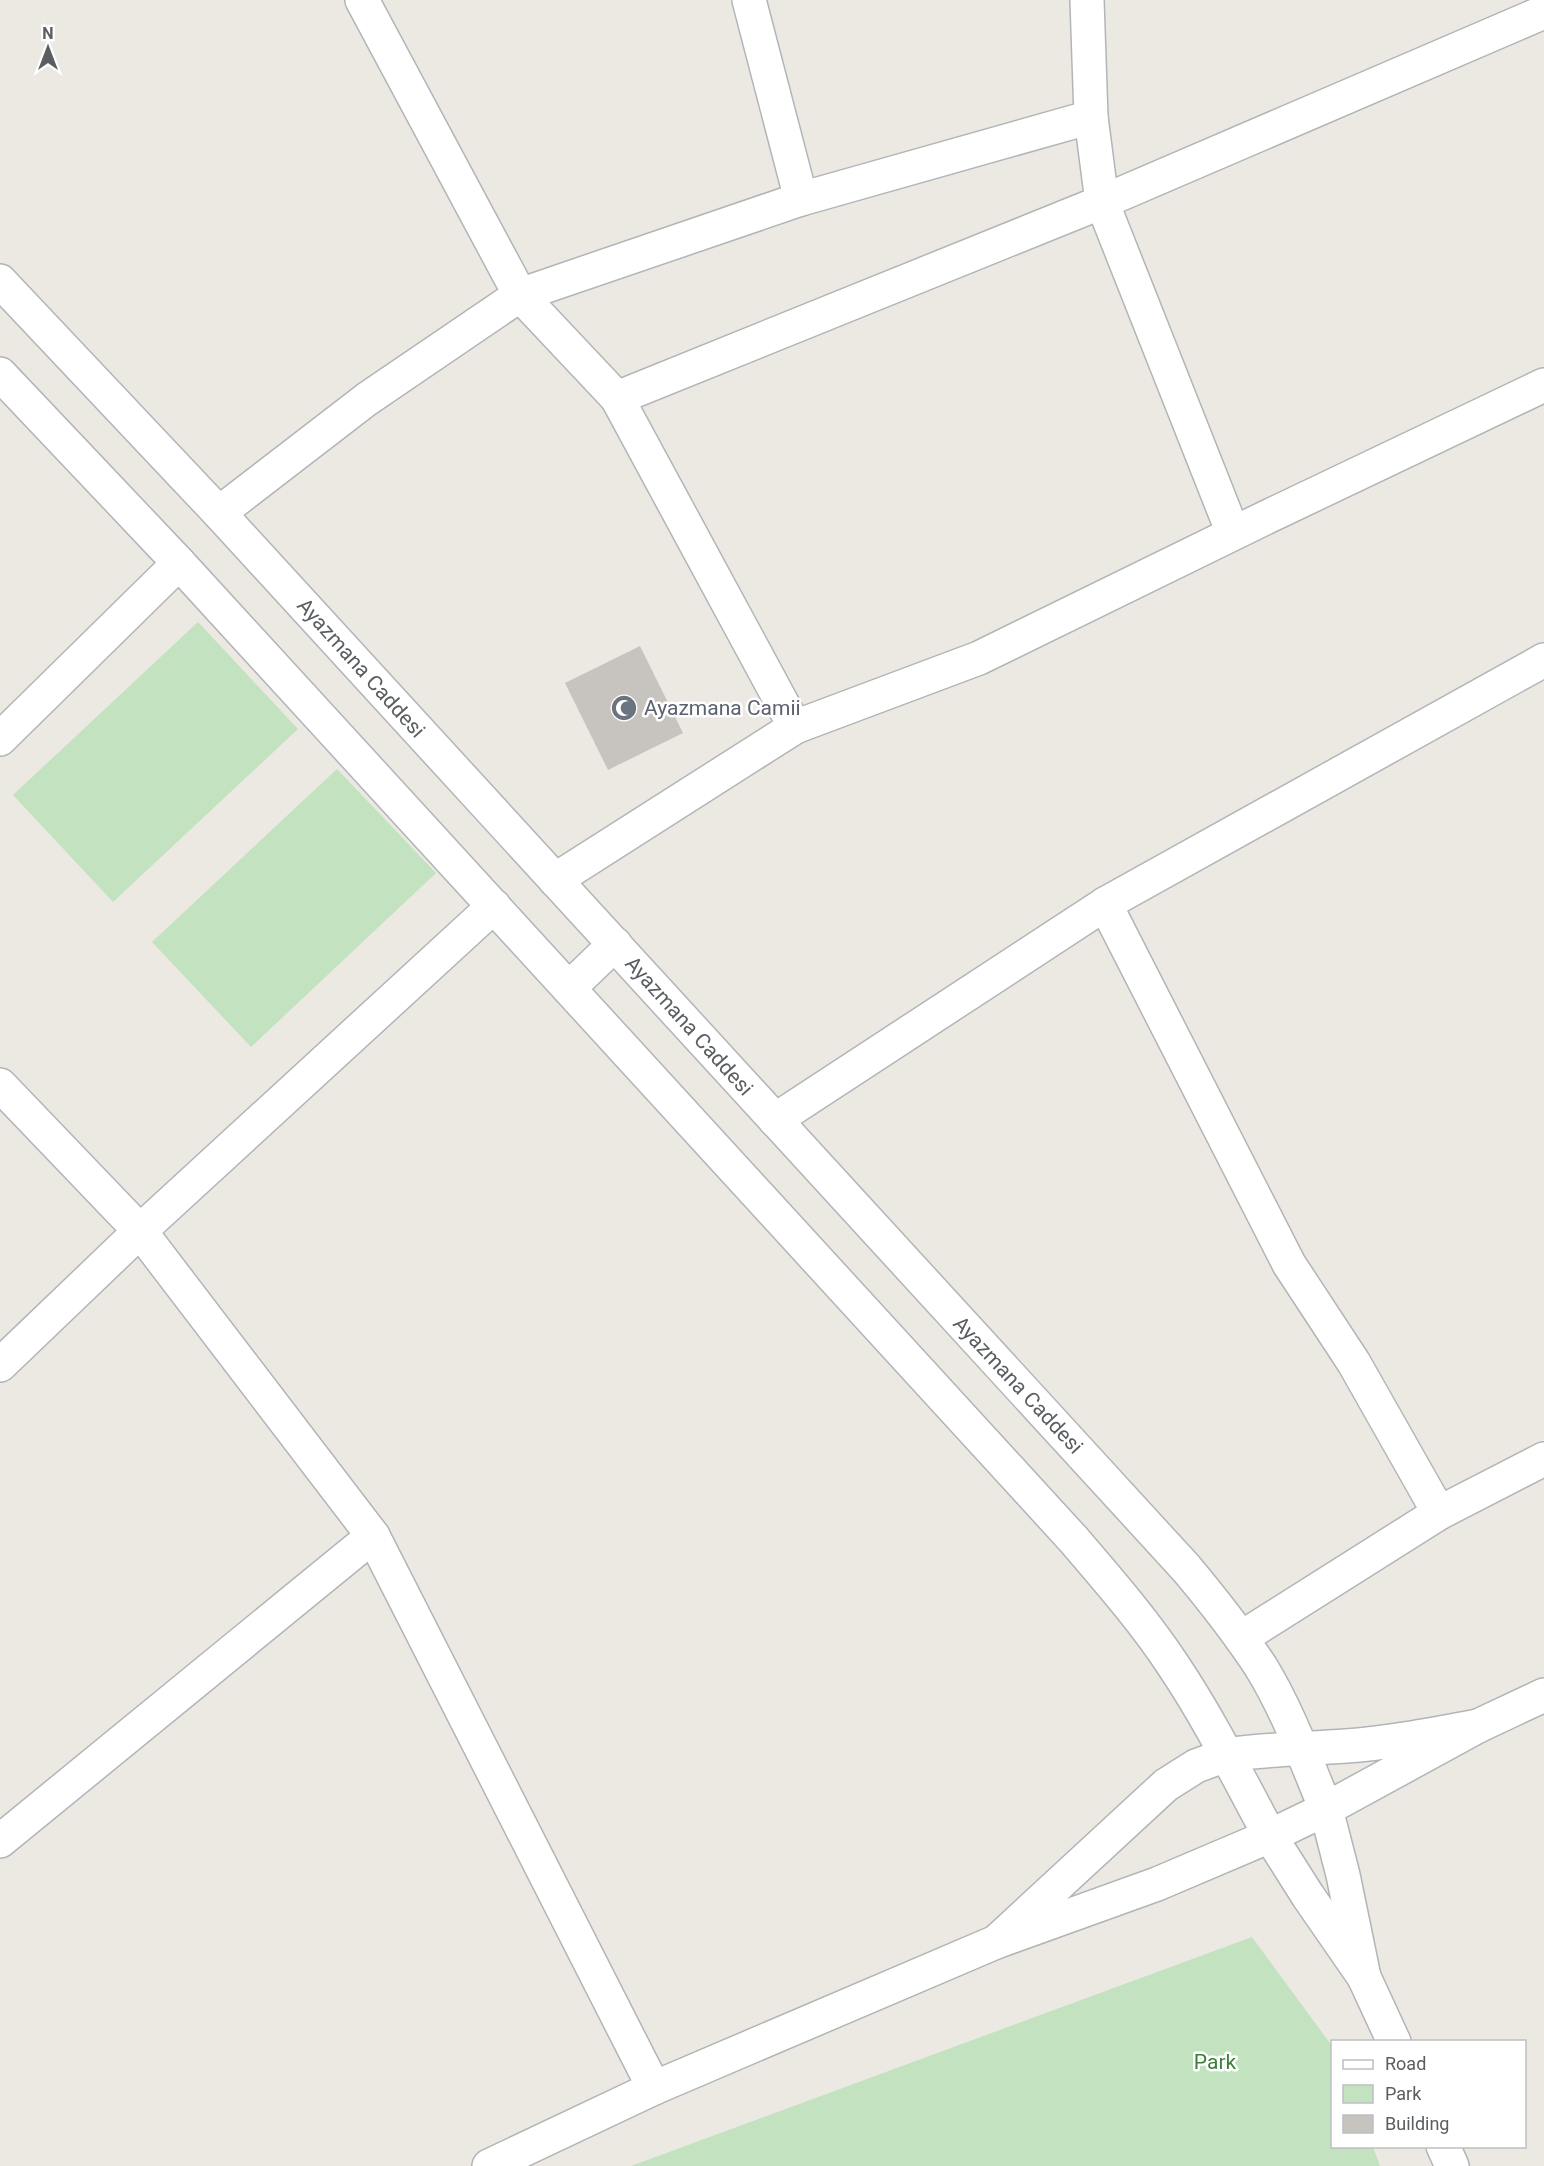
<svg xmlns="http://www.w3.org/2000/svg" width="1544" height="2166" font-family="Roboto,sans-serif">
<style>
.green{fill:#c2e2c0}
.building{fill:#c7c3be}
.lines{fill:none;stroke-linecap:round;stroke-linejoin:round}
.minor-casing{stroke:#b2b5b8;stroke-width:36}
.tertiary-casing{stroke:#b2b5b8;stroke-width:36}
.secondary-casing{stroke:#b1b5b8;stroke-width:36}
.minor{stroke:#fff;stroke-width:33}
.tertiary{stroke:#fff;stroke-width:33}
.secondary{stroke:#fff;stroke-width:33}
.labels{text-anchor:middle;stroke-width:5;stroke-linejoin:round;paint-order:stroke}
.street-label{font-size:21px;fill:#5a5e61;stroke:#fff}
.worship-label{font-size:21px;fill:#5b616d;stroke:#fff;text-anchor:start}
.park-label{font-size:21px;fill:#3c7f3b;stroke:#fff}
</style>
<rect width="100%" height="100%" fill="#ece9e2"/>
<g class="green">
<polygon points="198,622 298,729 113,902 13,795"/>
<polygon points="337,769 436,873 251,1047 152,942"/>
<polygon points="1252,1937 1332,2046 1332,2146 1373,2147 1380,2166 631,2166"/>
</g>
<polygon class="building" points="640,646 683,733 608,770 565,683"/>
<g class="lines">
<g class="minor-casing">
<g id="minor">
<polyline points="749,0 801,199 1091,117 1087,0"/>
<polyline points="617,398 520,295 801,199"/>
<polyline points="219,513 367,399 520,295 362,0"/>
<polyline points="1233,533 1102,202 1544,12"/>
<polyline points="795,727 979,658 1267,517 1544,385"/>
<polyline points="0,739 179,563"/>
<polyline points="555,880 795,727 617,398 1102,202 1091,117"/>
<polyline points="1105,904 1289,1264 1354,1363 1439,1513"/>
<polyline points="0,1085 140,1231 373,1536 654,2088"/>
<polyline points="775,1120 1105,904 1544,660"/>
<polyline points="0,1365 140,1231 494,906"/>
<polyline points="1241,1638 1439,1513 1544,1459"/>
<polyline points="1226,1755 1196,1766 1166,1785 996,1942 1157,1884 1270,1836"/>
<polyline points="0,1841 373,1536"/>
<polyline points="489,2166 654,2088 996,1942"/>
</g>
</g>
<g class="tertiary-casing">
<g id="tertiary">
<polyline points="1270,1836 1308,1896 1364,1977 1343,1875 1326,1809"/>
<polyline points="1364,1977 1394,2042"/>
<polyline points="1443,2146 1452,2166"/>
</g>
</g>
<g class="secondary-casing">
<g id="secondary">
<path d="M 0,281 L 219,513 L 1186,1568 C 1212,1599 1238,1632 1261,1667 C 1288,1711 1306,1761 1326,1809"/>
<path d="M 0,374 L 179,563 L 1074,1540 C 1109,1581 1144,1621 1173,1665 C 1210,1720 1239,1779 1270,1836 L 1326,1809 L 1478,1726 C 1434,1734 1390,1743 1346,1746 C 1305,1749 1266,1749 1226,1755"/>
<polyline points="569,988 615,944"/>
<polyline points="1478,1726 1544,1695"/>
</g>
</g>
<use href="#minor" class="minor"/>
<use href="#tertiary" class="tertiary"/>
<use href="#secondary" class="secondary"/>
</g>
<defs>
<g id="mosque-disc" transform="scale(1.35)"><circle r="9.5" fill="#6b7280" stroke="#fff"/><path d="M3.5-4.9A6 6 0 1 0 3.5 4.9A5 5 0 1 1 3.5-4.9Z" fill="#fff"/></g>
</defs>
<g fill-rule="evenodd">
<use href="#mosque-disc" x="624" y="708"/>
</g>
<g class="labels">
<g class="street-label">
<text transform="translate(361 668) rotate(48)" y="7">Ayazmana Caddesi</text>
<text transform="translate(689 1026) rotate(48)" y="7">Ayazmana Caddesi</text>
<text transform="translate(1018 1385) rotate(47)" y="7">Ayazmana Caddesi</text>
</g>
<g class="worship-label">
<text x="644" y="715">Ayazmana Camii</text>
</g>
<g class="park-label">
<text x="1215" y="2069">Park</text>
</g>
</g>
<rect x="1331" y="2040" width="195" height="108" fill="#ffffff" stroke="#bdbfc0" stroke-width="1.5"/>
<rect x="1343" y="2060" width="30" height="9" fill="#ffffff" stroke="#bdbfc0" stroke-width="1.5"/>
<text x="1385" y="2070" font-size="18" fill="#5a5e61">Road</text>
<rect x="1343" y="2085" width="30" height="18" fill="#c2e2c0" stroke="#bdbfc0" stroke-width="1.5"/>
<text x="1385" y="2100" font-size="18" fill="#5a5e61">Park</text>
<rect x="1343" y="2115" width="30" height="18" fill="#c7c3be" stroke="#bdbfc0" stroke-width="1.5"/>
<text x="1385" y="2130" font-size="18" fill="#5a5e61">Building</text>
<g transform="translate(48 48)" stroke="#ffffff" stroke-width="4.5" paint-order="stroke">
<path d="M0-4.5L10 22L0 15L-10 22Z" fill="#5a5e61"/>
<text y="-9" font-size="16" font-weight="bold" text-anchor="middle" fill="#5a5e61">N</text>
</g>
</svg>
